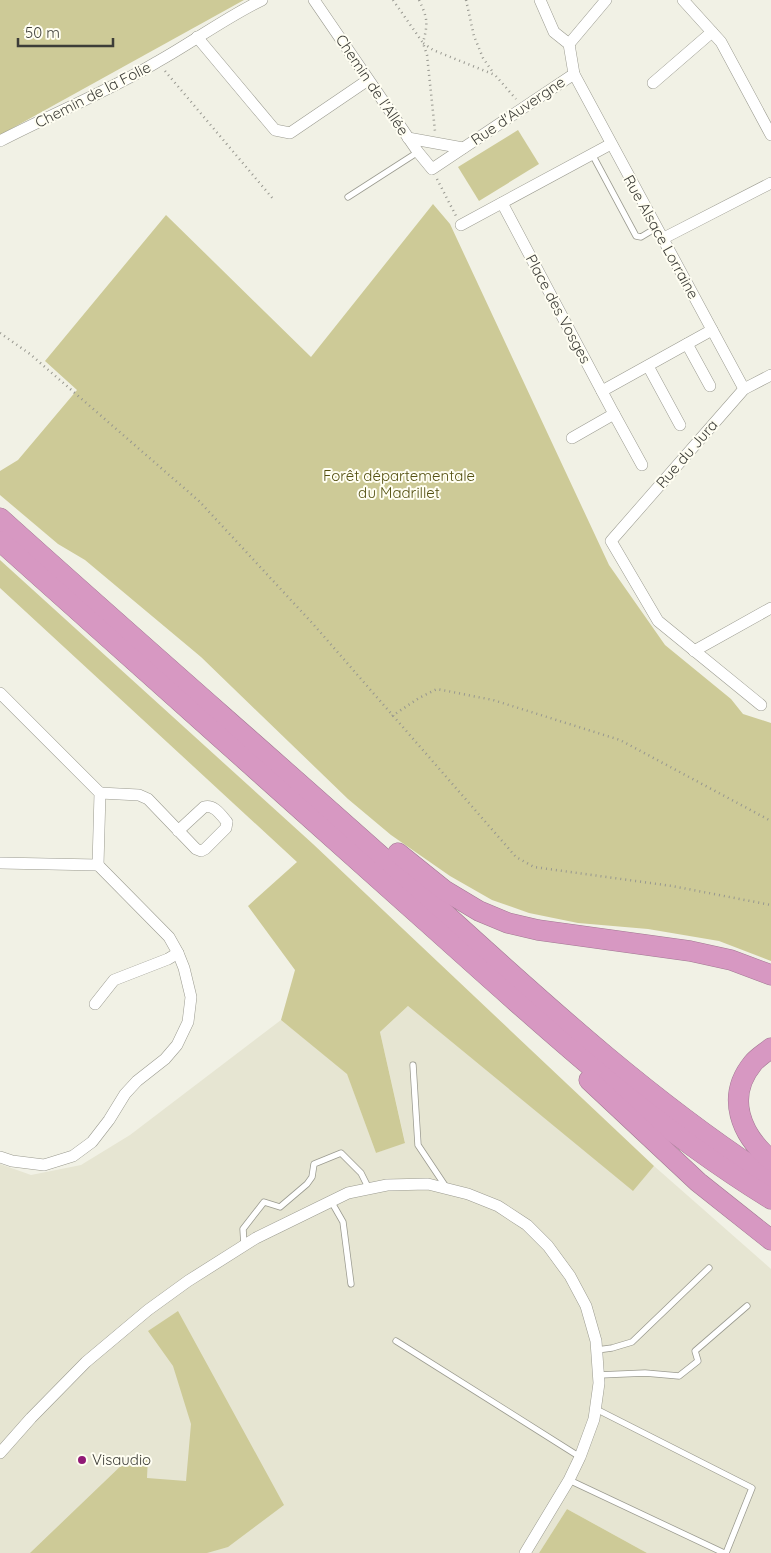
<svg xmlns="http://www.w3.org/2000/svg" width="771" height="1553" font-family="Quicksand,sans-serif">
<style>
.built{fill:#e6e5d2}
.green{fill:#cdca97}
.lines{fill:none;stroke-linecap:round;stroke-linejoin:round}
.lane-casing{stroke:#9b9b90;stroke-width:7}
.street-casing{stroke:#9b9b90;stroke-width:12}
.highway-casing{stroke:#a17892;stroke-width:21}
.path{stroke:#97978f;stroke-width:2.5;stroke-dasharray:1 4;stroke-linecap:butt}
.lane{stroke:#fff;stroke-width:5.5}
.street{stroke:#fff;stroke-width:11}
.highway{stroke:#d798c2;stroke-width:20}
.poi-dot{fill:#911976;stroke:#fffef2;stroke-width:2}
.labels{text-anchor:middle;stroke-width:4;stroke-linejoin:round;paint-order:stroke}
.street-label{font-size:15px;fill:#3d3d38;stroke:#fffef2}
.park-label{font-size:15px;fill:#534f10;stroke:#fffef2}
.poi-label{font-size:15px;fill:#3d3d38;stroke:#fffef2;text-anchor:start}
</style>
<rect width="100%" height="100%" fill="#f1f1e5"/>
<polygon class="built" points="408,1006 633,1190 654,1166 771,1269 771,1553 647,1553 567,1509 539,1553 0,1553 0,1164 31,1175 81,1165 130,1135 281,1020 347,1073 376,1153 405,1142 380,1032"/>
<g class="green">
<polygon points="0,0 244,0 0,135"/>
<polygon points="518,130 539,164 479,201 458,167"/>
<polygon points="433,204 450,224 609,565 665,645 731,699 743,714 771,723 771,961 719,941 648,929 578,923 529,913 492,900 450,876 391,835 348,799 201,657 85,560 58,544 0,495 0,471 18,460 77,390 45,361 166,215 311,357"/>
<polygon points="0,560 313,844 654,1166 633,1191 408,1006 380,1032 405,1143 376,1153 347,1074 281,1020 295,970 248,906 297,862 0,588"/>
<polygon points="178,1311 284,1505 228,1547 207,1553 30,1553 127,1460 148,1456 147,1478 186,1481 191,1424 173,1366 148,1331"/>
<polygon points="567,1509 647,1553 539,1553"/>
</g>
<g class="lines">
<g class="lane-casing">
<g id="lane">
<polyline points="592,154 636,236 641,237 656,228"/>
<polyline points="348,197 418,152"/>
<polyline points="413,1065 418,1145 446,1187"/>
<polyline points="331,1201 343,1222 351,1284"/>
<polyline points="244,1245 243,1229 264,1202 280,1207 307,1184 312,1177 314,1164 341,1153 361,1173 369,1189"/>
<polyline points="396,1341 580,1457"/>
<polyline points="597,1350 612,1348 632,1342 709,1268"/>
<polyline points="599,1375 645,1373 679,1376 698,1361 695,1351 747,1306"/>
<polyline points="596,1409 752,1488 726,1553"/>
<polyline points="569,1480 724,1553"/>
</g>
</g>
<g class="street-casing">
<g id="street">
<polyline points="314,0 418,152 432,169 574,74"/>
<polyline points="540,0 554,32 569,44 574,74 744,389"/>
<polyline points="683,0 721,42 771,135"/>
<polyline points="197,37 275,130 290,133 368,80"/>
<polyline points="569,44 606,0"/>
<polyline points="653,83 712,32"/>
<polyline points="408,138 463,148"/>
<path d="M 0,141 C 52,114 107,92 157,62 C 193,42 225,18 262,0"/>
<polyline points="502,203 614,414 572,438"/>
<polyline points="461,225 611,144"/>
<polyline points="662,239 771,183"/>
<polyline points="687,344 710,386"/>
<polyline points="648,366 680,425"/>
<polyline points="602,391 712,330"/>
<polyline points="614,414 642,465"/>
<polyline points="694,651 771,608"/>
<polyline points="0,693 100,793 98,865"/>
<polyline points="761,705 658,621 611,541 744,389 771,375"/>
<path d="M 100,793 L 139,795 L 148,799 L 196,849 L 201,851 L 205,849 L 226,828 L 227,822 C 221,815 214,804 204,807 L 178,831"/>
<polyline points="0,863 98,865"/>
<polyline points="95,1004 114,980 168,959 178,953"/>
<polyline points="0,1157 12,1161 44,1165 73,1156 92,1142 109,1120 125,1094 137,1081 165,1059 177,1045 188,1022 191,997 184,968 178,953 169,937 98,865"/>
<polyline points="0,1453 31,1418 86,1362 148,1310 188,1281 256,1238 348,1193 387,1185 428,1184 468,1194 498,1206 527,1225 548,1246 570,1276 586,1306 596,1341 599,1383 594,1419 580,1457 569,1480 525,1553"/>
</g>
</g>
<g class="highway-casing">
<g id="highway">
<path d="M 0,518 C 133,638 268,755 401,874 C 520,981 636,1092 771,1179"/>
<path d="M 0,541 C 137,663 274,785 411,908 C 526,1010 639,1118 771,1199"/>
<polyline points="398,853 444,890 479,911 508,923 538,930 690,951 731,960 771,975"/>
<path d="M 771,1048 C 765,1053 758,1057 753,1063 C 725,1097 741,1135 771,1160"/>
<polyline points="589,1080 698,1182 771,1240"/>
</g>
</g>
<g class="path">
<polyline points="393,0 423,43 427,55 435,131"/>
<path d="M 419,0 C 428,19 428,23 423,43 L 433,50 L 495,75 L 516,99"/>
<polyline points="466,0 474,36 483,58 494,74"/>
<polyline points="165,71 274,200"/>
<polyline points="437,179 456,216"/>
<polyline points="0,333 30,354 199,501 314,625 516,857 534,867 672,886 771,905"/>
<polyline points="392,716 419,698 437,689 493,700 620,740 771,821"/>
</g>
<use href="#lane" class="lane"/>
<use href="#street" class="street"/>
<use href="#highway" class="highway"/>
</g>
<circle class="poi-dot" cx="82" cy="1460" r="5"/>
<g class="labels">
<g class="street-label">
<text transform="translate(372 85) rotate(56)" y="5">Chemin de l'Allée</text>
<text transform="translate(93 95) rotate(-27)" y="5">Chemin de la Folie</text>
<text transform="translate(518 111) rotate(-34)" y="5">Rue d'Auvergne</text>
<text transform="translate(661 237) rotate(61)" y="5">Rue Alsace Lorraine</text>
<text transform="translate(558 309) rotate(62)" y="5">Place des Vosges</text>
<text transform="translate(687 454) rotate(-49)" y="5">Rue du Jura</text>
</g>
<g class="park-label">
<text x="399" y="481">Forêt départementale<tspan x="399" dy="17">du Madrillet</tspan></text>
</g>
<g class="poi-label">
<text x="92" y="1465">Visaudio</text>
</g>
</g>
<path d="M18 38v8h95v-8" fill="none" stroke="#3d3d38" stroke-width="2.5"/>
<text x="25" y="38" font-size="15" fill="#3d3d38" stroke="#fffef2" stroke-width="4" paint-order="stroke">50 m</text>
</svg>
